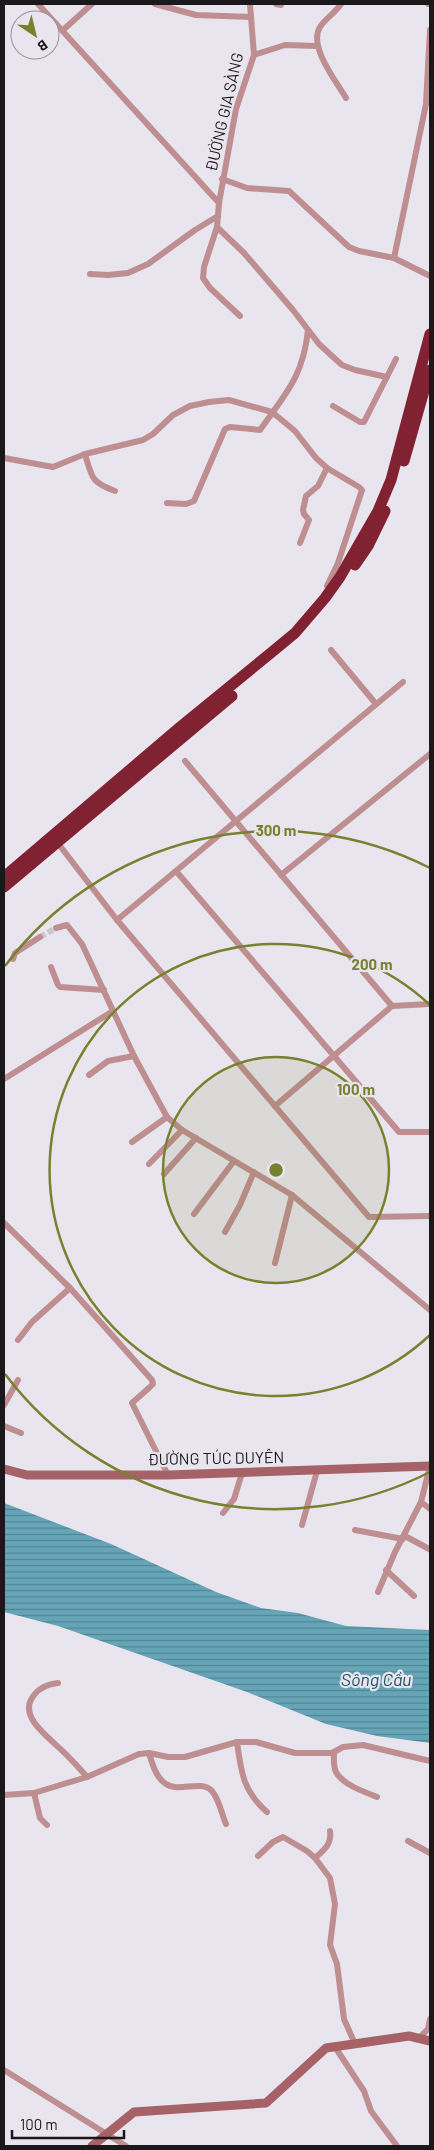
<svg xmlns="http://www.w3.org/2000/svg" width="434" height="2150" font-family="Barlow,sans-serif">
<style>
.water{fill:url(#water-rules)}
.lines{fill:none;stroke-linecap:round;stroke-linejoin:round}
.street-tunnel{stroke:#cac6ce;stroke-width:6;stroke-dasharray:6 3;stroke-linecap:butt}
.street{stroke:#be8e90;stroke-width:6}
.secondary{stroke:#a66267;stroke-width:9}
.highway{stroke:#812232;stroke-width:11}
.ring{fill:none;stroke:#78812e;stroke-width:2.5}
.labels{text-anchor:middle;stroke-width:4.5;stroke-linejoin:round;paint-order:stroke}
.street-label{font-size:16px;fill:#1a181b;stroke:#e9e5ee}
.water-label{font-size:18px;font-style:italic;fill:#1f5462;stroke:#e9e5ee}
.centre{fill:#78812e;stroke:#e9e5ee;stroke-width:2.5}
.ring-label{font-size:15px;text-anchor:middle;font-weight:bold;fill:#78812e;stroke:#e9e5ee;stroke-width:4.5;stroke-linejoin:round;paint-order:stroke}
</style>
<defs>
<pattern id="water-rules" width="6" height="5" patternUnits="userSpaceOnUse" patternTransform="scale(1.25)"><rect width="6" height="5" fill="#66a5b7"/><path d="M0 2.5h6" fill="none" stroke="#538594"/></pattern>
</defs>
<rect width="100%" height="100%" fill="#e9e5ee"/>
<polygon class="water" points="4,1503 111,1544 216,1592 261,1608 298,1613 346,1626 430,1630 430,1743 377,1736 326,1724 247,1692 58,1626 4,1612"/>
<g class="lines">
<polyline class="street-tunnel" points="40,937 56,928"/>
<g class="street">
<polyline points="38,4 219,203"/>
<polyline points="155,4 196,15 251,17"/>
<polyline points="276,4 281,5"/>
<path d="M 341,4 C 335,13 325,19 320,27 C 308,46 336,81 346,98"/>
<polyline points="428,4 430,4"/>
<polyline points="63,30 92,4"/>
<polyline points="254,55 285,45 317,46"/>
<polyline points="222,179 247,188 289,191 349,247 359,251 394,258 430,276"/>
<polyline points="217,227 244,253 293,310 319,344 332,356 342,365 355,370 387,377"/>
<polyline points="394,258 426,104 430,30"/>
<polyline points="90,274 108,275 128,273 148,264 195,230 218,216"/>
<polyline points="240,316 210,288 203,278 204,267 217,227 219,203 236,109 254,55 250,4"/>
<polyline points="333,406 360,422 364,422 396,359"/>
<path d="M 85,454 C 92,478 91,482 115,491"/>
<polyline points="4,458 53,467 85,454 143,440 153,434 173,415 190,406 209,402 229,400 272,412 295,431 316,458 327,468 359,487 362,490 338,563 327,586"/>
<path d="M 167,503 L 186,504 L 194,501 L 225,429 L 230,427 L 260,430 C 286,393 303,377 308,330"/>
<polyline points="300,543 309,520 304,514 303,510 306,496 318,486 327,468"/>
<polyline points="331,650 376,704"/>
<polyline points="185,761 392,1006 430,1004"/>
<polyline points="57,842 117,920 369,1217 430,1216"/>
<polyline points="176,871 399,1132 430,1132"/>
<polyline points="281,875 430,754"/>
<polyline points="117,920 403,682"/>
<polyline points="56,928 67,925 82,944 134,1056 167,1117 182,1130 292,1195 430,1310"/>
<polyline points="13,959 15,953 40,937"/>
<polyline points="51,967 58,985 60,987 104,990"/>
<polyline points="89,1075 108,1061 134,1056"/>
<polyline points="4,1079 113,1011"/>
<polyline points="275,1106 392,1006"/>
<polyline points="132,1142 167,1117"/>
<polyline points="149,1164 182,1130"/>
<polyline points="164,1174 196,1138"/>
<polyline points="194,1214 234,1161"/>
<polyline points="4,1223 70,1288 152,1380 153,1384 150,1387 132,1403 168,1475"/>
<polyline points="225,1232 240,1205 254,1172"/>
<polyline points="275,1263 292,1195"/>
<polyline points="18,1340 32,1322 70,1288"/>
<polyline points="4,1405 18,1380"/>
<polyline points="4,1426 21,1433"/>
<polyline points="421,1502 430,1509"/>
<polyline points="223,1513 234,1499 242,1473"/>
<polyline points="302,1525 317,1471"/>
<polyline points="355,1530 403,1539"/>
<polyline points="405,1536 429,1549"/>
<polyline points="386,1570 414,1596"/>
<polyline points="378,1592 395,1552 421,1502 430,1466"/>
<path d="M 58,1683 C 48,1684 40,1687 34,1695 C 18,1715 44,1733 57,1746 C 68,1755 77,1766 87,1777"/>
<path d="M 237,1742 C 241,1772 243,1791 267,1812"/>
<path d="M 334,1752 C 334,1759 333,1766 336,1772 C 343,1785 365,1792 377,1797"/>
<path d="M 149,1753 C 152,1763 156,1778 166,1784 C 179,1793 201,1779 212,1791 C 219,1799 222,1815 226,1824"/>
<polyline points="34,1793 40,1818 47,1825"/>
<polyline points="4,1795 34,1793 87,1777 139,1754 149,1753 168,1757 185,1757 237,1742 256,1742 295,1753 332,1753 343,1747 363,1745 430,1761"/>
<polyline points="408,1841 430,1853"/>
<polyline points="258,1856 273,1842 283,1837 307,1851 315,1858 330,1878 335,1904 330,1945 337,1964 344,2019 355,2044"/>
<path d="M 315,1858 C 324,1850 332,1844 330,1831"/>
<polyline points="419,2038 428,2029 430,2019"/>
<polyline points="335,2047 364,2091 371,2111 397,2146"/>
<polyline points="4,2070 126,2146"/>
</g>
<g class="secondary">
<polyline points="4,1469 27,1475 168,1475 430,1466"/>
<polyline points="92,2146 134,2112 266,2103 326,2048 409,2036 430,2041"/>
</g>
<g class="highway">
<polyline points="404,461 430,370"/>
<polyline points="355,565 368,546 385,511"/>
<polyline points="4,877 179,728 272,652 295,633 325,598 340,577 378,511 391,480 430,334"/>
<polyline points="4,887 232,696"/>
</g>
</g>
<circle cx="276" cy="1170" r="113" fill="#78812e" fill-opacity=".12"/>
<g class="ring">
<circle cx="276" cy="1170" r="113"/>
<path d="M430 1335A226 226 0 1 1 430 1005"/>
<path d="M430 1472A339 339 0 0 1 5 1374M5 966A339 339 0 0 1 430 868"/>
</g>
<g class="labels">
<g class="street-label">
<text transform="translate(224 112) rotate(-77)" y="6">ĐƯỜNG GIA SÀNG</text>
<text transform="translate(216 1458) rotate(-1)" y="6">ĐƯỜNG TÚC DUYÊN</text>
</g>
<g class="water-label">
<text x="376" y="1686">Sông Cầu</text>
</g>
</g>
<circle cx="276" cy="1170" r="8" class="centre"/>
<g class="ring-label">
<text x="276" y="836">300 m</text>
<text x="372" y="970">200 m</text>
<text x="356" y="1095">100 m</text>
</g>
<rect width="434" height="2150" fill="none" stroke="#1a181b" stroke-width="10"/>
<g transform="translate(35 35) rotate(145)"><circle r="24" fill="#e9e5ee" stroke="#96939a"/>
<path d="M0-4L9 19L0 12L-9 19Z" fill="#78812e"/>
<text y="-8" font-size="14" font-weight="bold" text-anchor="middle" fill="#1a181b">B</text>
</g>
<path d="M12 2130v8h112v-8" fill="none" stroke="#1a181b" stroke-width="2.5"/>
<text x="20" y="2130" font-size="15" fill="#1a181b" stroke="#e9e5ee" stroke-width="4" paint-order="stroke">100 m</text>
</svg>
